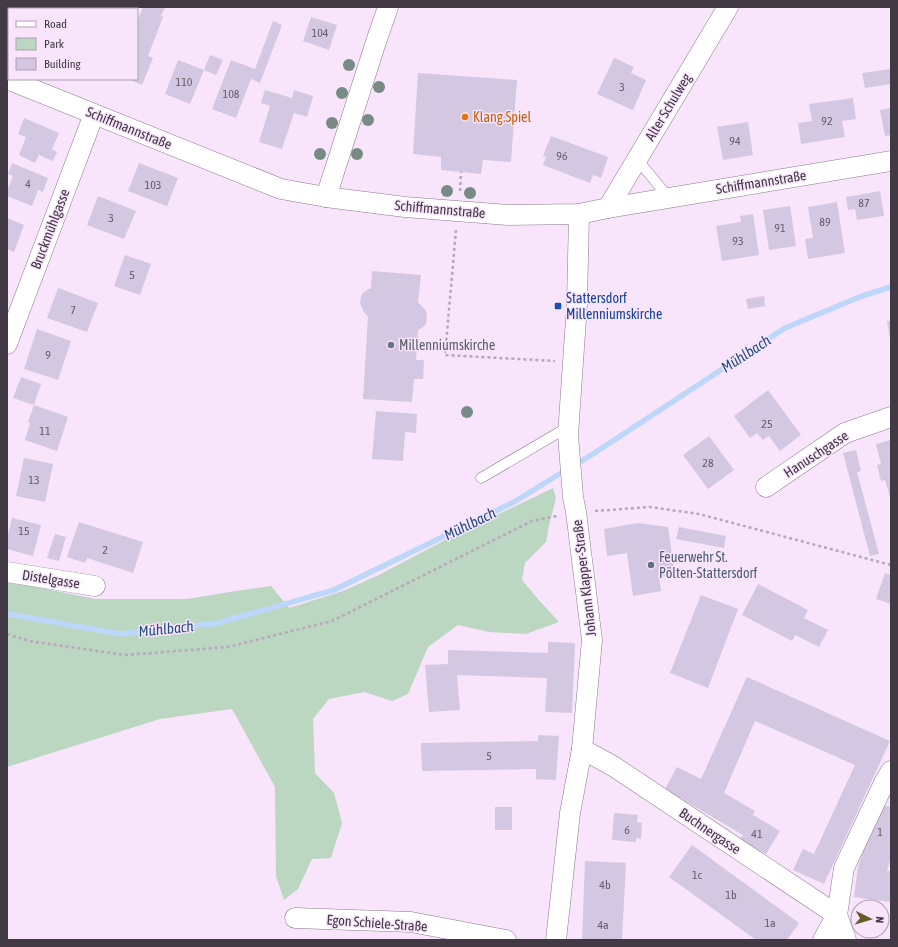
<svg xmlns="http://www.w3.org/2000/svg" width="898" height="947" font-family="'Asap Condensed',sans-serif">
<style>
.green{fill:#bbd6c1}
.lines{fill:none;stroke-linecap:round;stroke-linejoin:round}
.stream{stroke:#bcd7f9;stroke-width:5.5}
.building{fill:#d4c7e1}
.service-casing{stroke:#8c798f;stroke-width:11}
.minor-casing{stroke:#8c798f;stroke-width:21}
.path{stroke:#b7a7ba;stroke-width:2.5;stroke-dasharray:3 3;stroke-linecap:butt}
.service{stroke:#fff;stroke-width:10}
.minor{stroke:#fff;stroke-width:20}
.tree{fill:#778b84}
.food-dot{fill:#e8710a;stroke:#f8e4fb;stroke-width:1.5}
.transit-dot{fill:#1a4fb4;stroke:#f8e4fb;stroke-width:1.5}
.worship-dot{fill:#6b7280;stroke:#f8e4fb;stroke-width:1.5}
.service-dot{fill:#5c6f8a;stroke:#f8e4fb;stroke-width:1.5}
.labels{text-anchor:middle;stroke-width:3;stroke-linejoin:round;paint-order:stroke}
.number-label{font-size:12px;fill:#665c6a}
.street-label{font-size:14px;fill:#413943;stroke:#f8e4fb}
.food-label{font-size:14px;fill:#c56008;stroke:#f8e4fb;text-anchor:start}
.transit-label{font-size:14px;fill:#164399;stroke:#f8e4fb;text-anchor:start}
.worship-label{font-size:14px;fill:#5b616d;stroke:#f8e4fb;text-anchor:start}
.service-label{font-size:14px;fill:#4e5e75;stroke:#f8e4fb;text-anchor:start}
.water-label{font-size:15px;font-style:italic;fill:#234e82;stroke:#f8e4fb}
</style>
<rect width="100%" height="100%" fill="#f8e4fb"/>
<polygon class="green" points="553,488 556,498 549,525 546,542 525,563 522,580 537,598 559,622 526,634 489,632 458,625 428,647 408,694 392,701 364,692 329,699 313,719 315,773 334,793 342,823 331,858 312,859 298,889 284,900 276,876 275,787 232,709 160,719 7,767 7,581 95,599 187,599 236,591 271,586 289,608 343,591 379,575 449,538"/>
<g class="lines">
<g class="stream">
<polyline points="574,466 599,450 785,328 862,296 891,287"/>
<polyline points="7,614 121,634 218,623 334,590 514,502 566,470"/>
</g>
</g>
<g class="building">
<polygon points="78,7 104,7 103,9 77,9"/>
<polygon points="143,7 165,7 161,16 163,17 148,56 153,58 142,85 128,79 137,79 137,22"/>
<polygon points="311,17 337,25 329,50 303,41"/>
<polygon points="273,21 282,25 260,83 251,79 236,118 212,109 231,60 255,69"/>
<polygon points="210,55 223,60 216,75 204,70"/>
<polygon points="614,58 634,67 631,73 646,80 633,110 597,94"/>
<polygon points="178,60 204,70 190,104 165,94"/>
<polygon points="891,69 891,84 865,88 862,73"/>
<polygon points="418,73 517,80 511,162 483,160 481,174 441,170 441,157 413,154"/>
<polygon points="265,90 292,98 294,90 313,96 307,117 294,113 282,149 259,142 270,106 261,103"/>
<polygon points="853,98 856,119 842,121 845,137 801,144 798,123 812,121 809,104"/>
<polygon points="891,108 891,135 885,136 880,110"/>
<polygon points="24,118 59,133 52,149 57,152 53,161 39,155 35,163 19,155 26,137 18,134"/>
<polygon points="748,122 753,155 723,160 717,127"/>
<polygon points="551,136 608,157 601,178 593,175 590,183 543,165 546,157 543,156"/>
<polygon points="12,163 48,178 43,192 38,190 32,206 7,196 7,191 13,176 8,174"/>
<polygon points="139,163 178,178 167,206 128,191"/>
<polygon points="880,191 884,216 857,220 855,209 848,210 846,197"/>
<polygon points="98,196 136,211 124,239 87,225"/>
<polygon points="837,202 845,253 808,259 805,239 813,238 808,207"/>
<polygon points="790,206 796,246 769,250 763,210"/>
<polygon points="753,214 759,255 722,261 716,226 741,222 740,216"/>
<polygon points="7,218 24,225 14,252 7,249"/>
<polygon points="125,255 151,264 140,295 114,286"/>
<polygon points="372,271 421,275 418,302 426,311 427,317 426,324 422,328 418,330 416,360 424,360 423,379 414,379 412,402 363,399 368,317 364,312 360,303 361,298 362,294 368,289 371,289"/>
<polygon points="58,288 98,303 87,332 47,318"/>
<polygon points="764,296 765,306 748,309 746,299"/>
<polygon points="887,321 891,321 891,339 890,339"/>
<polygon points="37,329 71,341 58,380 24,369"/>
<polygon points="21,377 41,384 34,405 13,398"/>
<polygon points="768,390 801,435 780,451 769,436 763,440 757,433 750,438 734,416"/>
<polygon points="34,405 68,417 57,451 25,440 30,423 28,422"/>
<polygon points="376,411 417,414 416,433 405,432 403,461 372,459"/>
<polygon points="709,436 734,470 708,489 683,455"/>
<polygon points="891,440 891,496 890,497 885,480 881,481 877,465 881,464 876,444"/>
<polygon points="856,450 861,471 857,472 879,554 870,556 843,453"/>
<polygon points="24,458 53,464 45,502 16,496"/>
<polygon points="12,518 41,525 33,556 7,549 7,538"/>
<polygon points="79,522 143,542 133,573 87,558 85,563 67,557"/>
<polygon points="638,523 668,527 675,575 659,577 661,591 633,596 627,553 607,556 604,529"/>
<polygon points="679,527 726,536 724,548 676,539"/>
<polygon points="55,534 66,537 59,561 47,558"/>
<polygon points="885,573 891,575 891,604 876,599"/>
<polygon points="758,584 808,610 804,618 828,630 819,647 795,635 792,641 742,615"/>
<polygon points="701,595 738,609 708,688 670,673"/>
<polygon points="548,642 575,643 572,713 545,712 547,678 457,675 460,710 429,712 425,665 448,664 448,650 548,653"/>
<polygon points="747,677 890,741 824,884 793,870 803,849 814,854 855,765 755,721 724,793 755,811 753,815 780,831 766,854 740,839 743,835 665,789 677,767 701,779"/>
<polygon points="538,735 559,736 556,780 536,779 536,769 422,771 421,743 538,741"/>
<polygon points="879,804 891,807 891,857 887,871 891,871 891,902 854,897 858,867"/>
<rect x="495" y="807" width="17" height="23"/>
<polygon points="614,813 638,815 637,822 642,823 641,839 636,838 636,842 612,840"/>
<polygon points="692,845 799,923 787,940 756,940 669,877"/>
<polygon points="585,861 626,863 622,940 582,940"/>
</g>
<g class="lines">
<g class="service-casing">
<g id="service">
<polyline points="637,159 669,198"/>
<polyline points="481,478 568,427"/>
</g>
</g>
<g class="minor-casing">
<g id="minor">
<polyline points="7,79 281,189 326,197 405,207 508,215 579,214 608,208 891,161"/>
<polyline points="326,197 375,45 388,7"/>
<polyline points="608,208 728,7"/>
<polyline points="7,344 94,114"/>
<polyline points="766,487 845,433 891,417"/>
<polyline points="7,572 95,586"/>
<polyline points="582,749 613,766 837,915"/>
<polyline points="837,915 846,940"/>
<polyline points="295,918 411,922 506,940"/>
<polyline points="556,940 570,813 582,749 592,640 576,512 573,497 568,435 577,304 579,214"/>
<polyline points="823,940 837,915 844,868 885,781 891,771"/>
</g>
</g>
<g class="path">
<polyline points="460,191 461,172"/>
<polyline points="456,230 445,355 555,361"/>
<polyline points="595,511 650,507 699,514 891,565"/>
<polyline points="7,634 29,641 125,655 228,647 332,621 532,521 557,516"/>
</g>
<use href="#service" class="service"/>
<use href="#minor" class="minor"/>
</g>
<g class="tree">
<circle cx="349" cy="65" r="6"/>
<circle cx="379" cy="87" r="6"/>
<circle cx="342" cy="93" r="6"/>
<circle cx="368" cy="120" r="6"/>
<circle cx="332" cy="123" r="6"/>
<circle cx="320" cy="154" r="6"/>
<circle cx="357" cy="154" r="6"/>
<circle cx="447" cy="191" r="6"/>
<circle cx="470" cy="193" r="6"/>
<circle cx="467" cy="412" r="6"/>
</g>
<circle class="food-dot" cx="465" cy="117" r="4"/>
<rect class="transit-dot" x="554" y="302" width="8" height="8" rx="2"/>
<circle class="worship-dot" cx="391" cy="345" r="4"/>
<circle class="service-dot" cx="651" cy="565" r="4"/>
<g class="labels">
<g class="number-label">
<text x="320" y="37">104</text>
<text x="184" y="86">110</text>
<text x="622" y="91">3</text>
<text x="231" y="98">108</text>
<text x="827" y="125">92</text>
<text x="735" y="145">94</text>
<text x="562" y="160">96</text>
<text x="28" y="188">4</text>
<text x="153" y="189">103</text>
<text x="864" y="207">87</text>
<text x="111" y="222">3</text>
<text x="825" y="226">89</text>
<text x="780" y="232">91</text>
<text x="738" y="245">93</text>
<text x="132" y="279">5</text>
<text x="73" y="314">7</text>
<text x="48" y="359">9</text>
<text x="767" y="428">25</text>
<text x="45" y="435">11</text>
<text x="708" y="467">28</text>
<text x="34" y="484">13</text>
<text x="24" y="535">15</text>
<text x="105" y="554">2</text>
<text x="489" y="760">5</text>
<text x="627" y="834">6</text>
<text x="880" y="836">1</text>
<text x="757" y="838">41</text>
<text x="697" y="879">1c</text>
<text x="605" y="889">4b</text>
<text x="731" y="899">1b</text>
<text x="770" y="927">1a</text>
<text x="603" y="929">4a</text>
</g>
<g class="street-label">
<text transform="translate(668 107) rotate(-59)" y="5">Alter Schulweg</text>
<text transform="translate(129 128) rotate(22)" y="5">Schiffmannstraße</text>
<text transform="translate(761 182) rotate(-9)" y="5">Schiffmannstraße</text>
<text transform="translate(440 209) rotate(5)" y="5">Schiffmannstraße</text>
<text transform="translate(50 229) rotate(-69)" y="5">Bruckmühlgasse</text>
<text transform="translate(816 454) rotate(-33)" y="5">Hanuschgasse</text>
<text transform="translate(584 578) rotate(-97)" y="5">Johann Klapper-Straße</text>
<text transform="translate(51 579) rotate(9)" y="5">Distelgasse</text>
<text transform="translate(710 831) rotate(34)" y="5">Buchnergasse</text>
<text transform="translate(377 923) rotate(4)" y="5">Egon Schiele-Straße</text>
</g>
<g class="food-label">
<text x="473" y="122">Klang.Spiel</text>
</g>
<g class="transit-label">
<text x="566" y="303">Stattersdorf<tspan x="566" dy="16">Millenniumskirche</tspan></text>
</g>
<g class="worship-label">
<text x="399" y="350">Millenniumskirche</text>
</g>
<g class="service-label">
<text x="659" y="562">Feuerwehr St.<tspan x="659" dy="16">Pölten-Stattersdorf</tspan></text>
</g>
<g class="water-label">
<text transform="translate(746 354) rotate(-33)" y="5">Mühlbach</text>
<text transform="translate(470 524) rotate(-26)" y="5">Mühlbach</text>
<text transform="translate(166 629) rotate(-6)" y="5">Mühlbach</text>
</g>
</g>
<rect width="898" height="947" fill="none" stroke="#413943" stroke-width="16"/>
<rect x="8" y="8" width="130" height="72" fill="#f8e4fb" stroke="#afa0b1"/>
<rect x="16" y="21" width="20" height="6" fill="#ffffff" stroke="#afa0b1"/>
<text x="44" y="28" font-size="12" fill="#413943">Road</text>
<rect x="16" y="38" width="20" height="12" fill="#bbd6c1" stroke="#afa0b1"/>
<text x="44" y="48" font-size="12" fill="#413943">Park</text>
<rect x="16" y="58" width="20" height="12" fill="#d4c7e1" stroke="#afa0b1"/>
<text x="44" y="68" font-size="12" fill="#413943">Building</text>
<g transform="translate(870 919) rotate(95)"><circle r="19" fill="#f8e4fb" stroke="#afa0b1"/>
<path d="M0-3L7 15L0 10L-7 15Z" fill="#675b28"/>
<text y="-6" font-size="11" font-weight="bold" text-anchor="middle" fill="#413943">N</text>
</g>
</svg>
